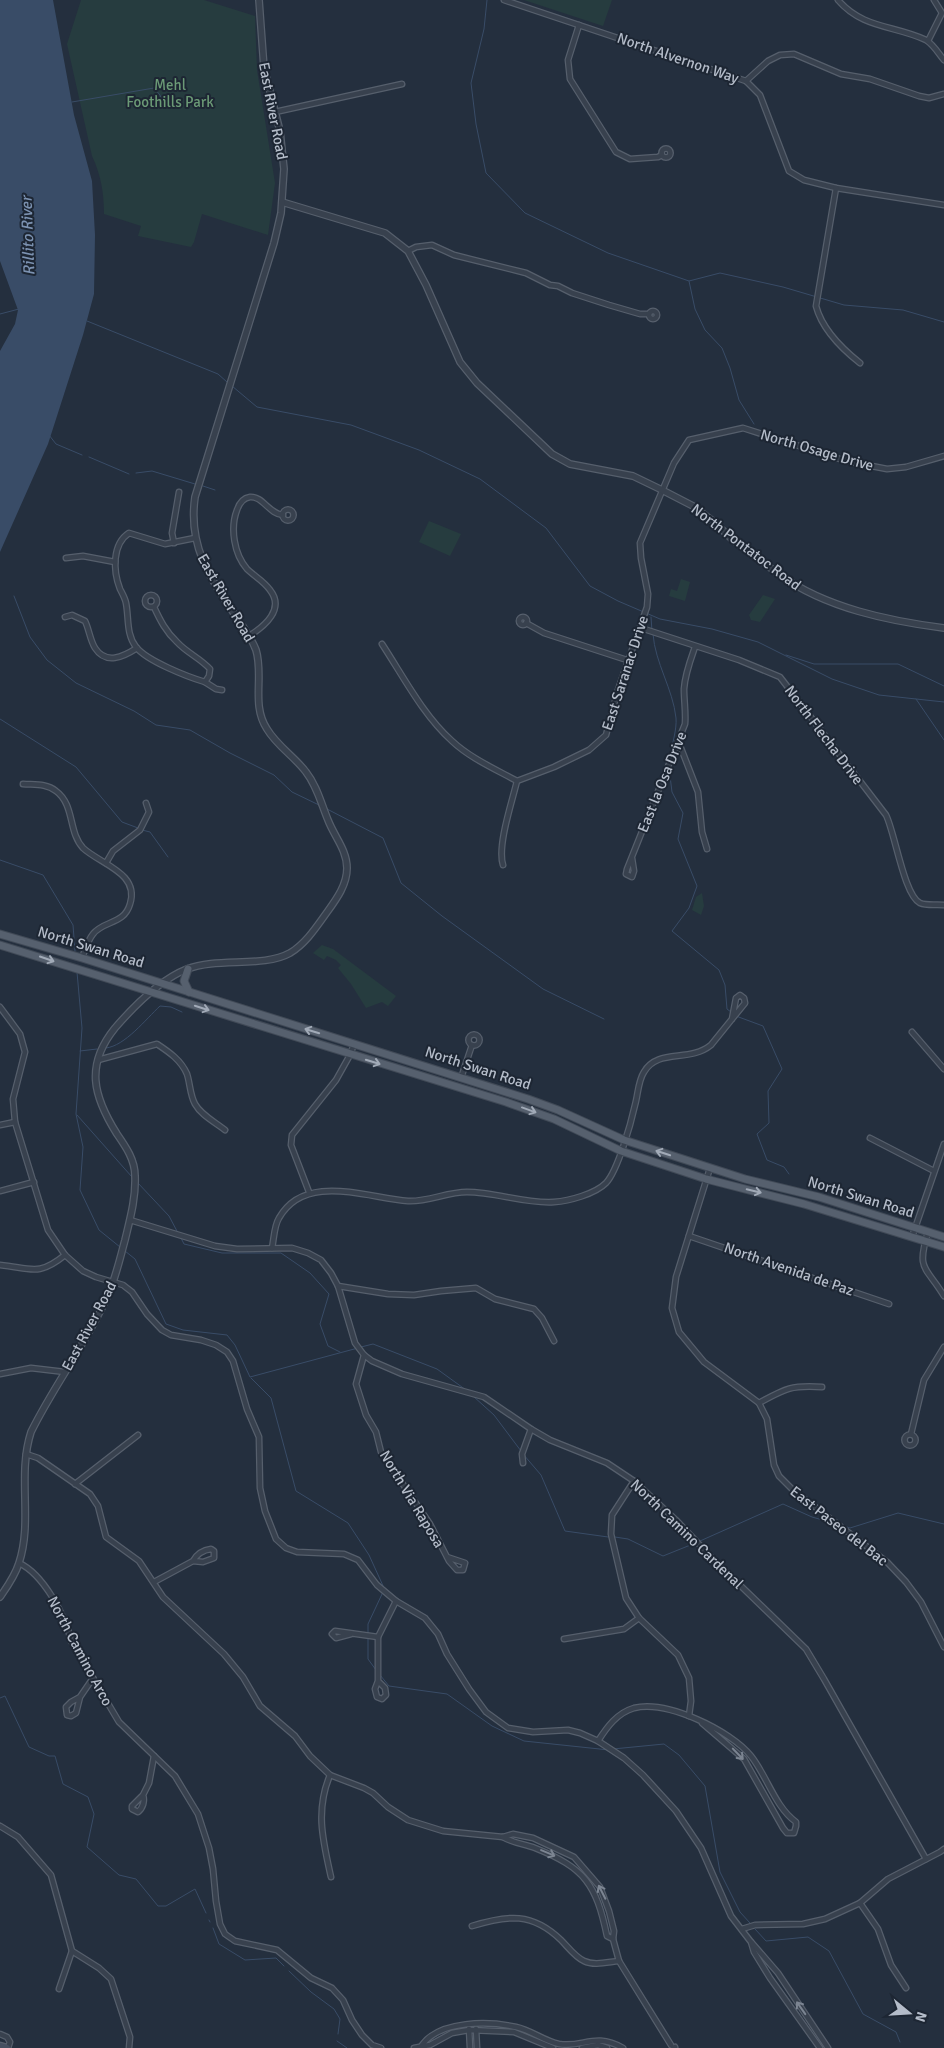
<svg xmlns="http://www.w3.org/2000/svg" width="944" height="2048" font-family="Signika,sans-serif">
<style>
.green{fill:#263c3f}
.water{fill:#394c67}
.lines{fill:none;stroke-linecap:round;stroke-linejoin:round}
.stream{stroke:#394c67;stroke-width:1}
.minor-casing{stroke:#565f6c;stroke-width:7}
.tertiary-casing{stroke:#565f6c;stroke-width:8}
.secondary-casing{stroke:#565f6c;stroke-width:9}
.primary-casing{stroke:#414a57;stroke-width:9}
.minor{stroke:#38414e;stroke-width:4.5}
.tertiary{stroke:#38414e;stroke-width:5.5}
.secondary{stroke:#465061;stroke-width:6}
.primary{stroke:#56606e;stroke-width:7}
.oneway{stroke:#a1aab7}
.oneway2{stroke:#7c8592}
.labels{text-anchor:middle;stroke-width:4;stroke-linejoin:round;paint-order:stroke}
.street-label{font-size:15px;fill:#b4bcc9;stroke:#1d2633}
.park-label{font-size:15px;fill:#6b9a76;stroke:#1d2633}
.water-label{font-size:16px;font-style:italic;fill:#7c92b1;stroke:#1d2633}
</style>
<rect width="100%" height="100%" fill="#242f3e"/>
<g class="green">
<path d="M 81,0 L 204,0 L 255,16 L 257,70 L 275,183 L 268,235 L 202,214 L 194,242 L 191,247 L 138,236 L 141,226 L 104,214 C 104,193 101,175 92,156 L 67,44 Z"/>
<polygon points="524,0 612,0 603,26"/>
<polygon points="429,521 461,534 450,556 419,542"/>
<polygon points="681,579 690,582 685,601 669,596 671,589 677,591"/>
<polygon points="763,595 775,599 760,622 751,620 749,615"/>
<polygon points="702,893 704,906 701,915 692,910 696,897"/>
<polygon points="322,945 333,949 396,996 388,1006 382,1002 366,1008 351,984 338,968 341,965 336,960 327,956 324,960 313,953"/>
</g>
<polygon class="water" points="0,0 53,0 74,115 92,181 95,235 94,294 83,335 48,444 0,552 0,351 15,324 18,310 0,261"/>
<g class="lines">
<g class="stream">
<polyline points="487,0 484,29 471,83 476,124 486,173 525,213 608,253 689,281 720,273 783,287 844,305 903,310 944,322"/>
<polyline points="72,102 154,88 160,95 162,101"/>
<polyline points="689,281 695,309 705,330 722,348 730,368 739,400 754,424"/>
<polyline points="0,314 19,309"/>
<polyline points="87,321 218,374 227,382"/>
<polyline points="232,386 257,407 351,425 419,450 480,479 546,528 590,586 618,601 660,619 712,629 758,642 832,679 879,695 944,702"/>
<polyline points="49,435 56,444 82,455"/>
<polyline points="89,457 129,474"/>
<polyline points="136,473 152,471 195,484"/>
<polyline points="203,486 215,490"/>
<polyline points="14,596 30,637 47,660 76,683 134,711 156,725 190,730 230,753 274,775 292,792 319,805"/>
<polyline points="651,617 652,631"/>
<path d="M 653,634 C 655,663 673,689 676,718 C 677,729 672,745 670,756"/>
<polyline points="786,655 814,664 898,664 944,686"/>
<polyline points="916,699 944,740"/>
<polyline points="0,719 76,767 122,822 138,828"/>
<polyline points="669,768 672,792 683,813 678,839 697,886 689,908 672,931 719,970 725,985 727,1009 731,1012"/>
<polyline points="327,809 383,838 401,883 442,916 543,989 604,1019"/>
<polyline points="142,830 150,832 168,857"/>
<polyline points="0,860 43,875 73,925 75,951"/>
<polyline points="77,972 82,1028 76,1114 83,1147 80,1190 99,1230 120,1247"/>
<polyline points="736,1016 763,1026 782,1069 768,1091 769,1123 757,1134 767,1160 784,1167 789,1174"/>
<path d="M 106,1048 C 125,1046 146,1019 160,1006 L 171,1007 L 182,1012"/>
<polyline points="80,1051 97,1049"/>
<polyline points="77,1115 132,1177"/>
<polyline points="137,1182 169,1216 178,1233"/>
<polyline points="180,1236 184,1244 222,1253 281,1253 310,1273 329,1294 320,1324 328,1346 340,1352"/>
<polyline points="125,1251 135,1259 166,1324 183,1330 227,1335 235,1345 250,1377 358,1348"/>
<polyline points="361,1347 373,1344 437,1369 466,1390"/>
<polyline points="251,1378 271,1398 296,1491 348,1523 369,1555 384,1588"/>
<polyline points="473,1396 494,1415 521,1451"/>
<polyline points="523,1454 541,1475 565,1531 608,1537"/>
<polyline points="844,1526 850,1528 898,1513 944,1524"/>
<polyline points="615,1537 628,1539 663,1556 693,1544"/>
<polyline points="700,1541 783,1504 812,1517 833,1523"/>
<polyline points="376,1670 368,1659 368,1624 383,1592"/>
<polyline points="380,1675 389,1686 447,1694 492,1726 524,1741 609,1750"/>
<polyline points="0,1698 5,1696 29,1747 49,1756 55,1756 63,1784 88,1797 94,1814 87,1847 119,1875 136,1879 158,1906 166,1906 195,1889 206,1913"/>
<polyline points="613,1749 664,1744 679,1755 705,1786 720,1872 740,1912 750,1923"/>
<polyline points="209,1920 210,1922"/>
<polyline points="213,1928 219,1944 245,1960 276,1958 284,1966"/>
<polyline points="755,1929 766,1941 808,1937 829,1951 863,2014 896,2032 900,2042"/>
<polyline points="289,1971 311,1992 334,2009 340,2019 338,2034"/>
<polyline points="337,2041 347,2048"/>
</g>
<g class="minor-casing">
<g id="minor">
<polyline points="504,0 746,81 760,95 789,171 804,180 836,188 944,205"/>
<path d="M 838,0 C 863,29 894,25 926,40 C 933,44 939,54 944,60"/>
<polyline points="579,25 568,60 570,79 616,152 630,159 658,157 662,155"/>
<polyline points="928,41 942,13 934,0"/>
<polyline points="746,81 768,61 780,55 794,54 841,74 870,79 919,96 929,98 944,94"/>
<polyline points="275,112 402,84"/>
<circle cx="666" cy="153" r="4.5"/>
<path d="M 836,188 L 816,306 C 822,329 841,348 860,363"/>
<polyline points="408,251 416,247 432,245 454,255 526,273 550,285 558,286 572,293 609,305 640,314 649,314"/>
<circle cx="653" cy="315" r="4"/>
<circle cx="288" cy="515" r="5.5"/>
<polyline points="174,543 172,533 179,492"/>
<polyline points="66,558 83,556 115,562"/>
<circle cx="151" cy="601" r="6"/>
<path d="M 154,607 C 160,620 166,632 177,642 C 187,653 200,658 210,669 L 209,676 L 205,682 C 188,677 147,661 136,647 C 126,634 129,618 126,603 C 125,598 122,593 120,589 C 113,571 112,544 129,533 L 165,544 L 195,538"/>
<path d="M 65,617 L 72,615 L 85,621 C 89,629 90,640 95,648 C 106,665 123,657 137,648"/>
<circle cx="523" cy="621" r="4"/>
<polyline points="526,623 544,633 630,661"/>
<path d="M 641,628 L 739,660 L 780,677 L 886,815 C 895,833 904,895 920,903 C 927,906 937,904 944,905"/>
<path d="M 249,636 C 265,626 285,609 270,590 C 264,581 254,576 247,569 C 234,554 230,528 237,510 C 239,504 243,498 250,497 C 263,496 269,514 283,515"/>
<path d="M 382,644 C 403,676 423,715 452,741 C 470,758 495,769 517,781"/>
<polyline points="205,682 216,689 222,690"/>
<polyline points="679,743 698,792 702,832 707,849"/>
<path d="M 23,784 C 34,785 46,783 56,791 C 75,805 68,832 83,848 C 100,864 140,873 130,904 C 124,925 104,920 93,934 C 88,940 85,950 82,958"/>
<path d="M 632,858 L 634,871 L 632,877 L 626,874 L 627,869 L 685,724 C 686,712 684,701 684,689 C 685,674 690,661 695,647"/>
<polyline points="106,863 113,851 140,830 149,812 146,803"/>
<path d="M 503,865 C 497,846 512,802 517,781 L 554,767 L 589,750 L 606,735 L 618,690 L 647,607 L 648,594 L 641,558 L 640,543 L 674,463 L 689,440 L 743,428 L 846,461 L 887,469 L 906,467 L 944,456"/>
<polyline points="0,1007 20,1034 25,1052 13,1099 15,1122 48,1230 65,1255 83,1271 96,1277 123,1285 132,1292 147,1314 162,1330 171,1335 201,1340 216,1345 227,1352 233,1361 247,1409 259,1437 260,1488 265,1511 276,1539 286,1548 297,1552 344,1554 358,1560 377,1585 396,1601 425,1618 438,1634 447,1654 469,1689 486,1712 508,1728 533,1732 568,1730 580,1733 598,1741 624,1758 643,1775 676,1811 701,1848 731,1916 751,1942 754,1952 770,1978 820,2048"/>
<polyline points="912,1032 944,1069"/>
<circle cx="474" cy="1040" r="5.5"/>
<path d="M 98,1060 L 157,1044 C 169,1052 181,1060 187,1074 C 190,1083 190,1095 195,1104 C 201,1115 215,1122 225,1130"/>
<polyline points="461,1078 472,1045"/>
<polyline points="0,1125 15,1122"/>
<polyline points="870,1138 934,1171"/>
<polyline points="710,1168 676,1277 672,1308 679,1332 704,1362 759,1403 767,1419 774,1465 779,1476 793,1490 887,1562 906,1582 921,1602 944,1647"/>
<polyline points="0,1191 34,1182"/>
<polyline points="309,1192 291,1145 292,1135 336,1080 350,1055 354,1044"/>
<polyline points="130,1220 215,1246 237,1249 292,1248 308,1253 321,1260 331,1273 338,1286 355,1343 364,1355 372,1361 402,1374 484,1397 531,1429 550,1440 607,1463 634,1481 676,1520 713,1559 806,1649 824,1679 926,1859"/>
<path d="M 928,1232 C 916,1271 926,1266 944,1296"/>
<polyline points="689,1236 889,1304"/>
<polyline points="912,1237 944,1144"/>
<path d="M 272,1248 C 274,1239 274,1226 279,1218 C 305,1172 367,1198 408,1201 C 428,1202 447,1192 467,1192 C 496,1192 525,1204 554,1202 C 569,1201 595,1194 606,1183 C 618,1170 631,1123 635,1105 C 638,1095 638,1081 644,1072 C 658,1048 689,1063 711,1045 L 745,1003 L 744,998 L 740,995 L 736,998 L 732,1019"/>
<path d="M 0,1265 C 31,1268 38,1277 65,1255"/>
<polyline points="338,1286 388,1294 414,1295 441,1291 476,1288 495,1299 534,1309 542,1318 554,1341"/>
<polyline points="364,1355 356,1384 366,1415 376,1432 381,1452 430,1524 449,1561 457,1570 463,1570 465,1563 447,1557"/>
<polyline points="0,1374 31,1368 65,1372"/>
<path d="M 759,1403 C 786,1388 792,1385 822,1387"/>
<polyline points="911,1434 924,1380 944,1347"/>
<circle cx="910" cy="1440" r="5.5"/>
<polyline points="26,1454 38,1458 90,1494 98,1506 106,1537 139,1561 163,1597 224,1654 243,1677 260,1706 295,1736 310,1756 330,1775 364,1788 373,1793 388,1807 408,1820 443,1831 503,1837 513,1834 533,1838 574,1857 600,1887 609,1911 614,1931 613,1939 619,1961 671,2045"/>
<polyline points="523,1463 522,1454 531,1429"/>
<polyline points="634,1481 612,1515 611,1534 626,1598 639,1618 678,1655 689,1678 691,1701 689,1716"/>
<polyline points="75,1484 138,1435"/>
<path d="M 19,1563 C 43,1574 66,1616 71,1641 L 119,1722 L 175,1776 L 198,1814 L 209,1848 L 213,1869 L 216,1901 L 220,1924 L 225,1934 L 235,1941 L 277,1950 L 311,1978 L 332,1988 L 343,2000 L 352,2020 L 362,2035 L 372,2045 L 381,2048"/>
<path d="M 154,1582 L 193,1561 L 203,1562 L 214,1558 L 214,1551 L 211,1549 C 203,1550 197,1554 193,1561"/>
<polyline points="351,1634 336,1638 332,1634 335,1631 378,1637"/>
<polyline points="564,1639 624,1629 639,1618"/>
<polyline points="378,1681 385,1688 386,1695 382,1699 377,1697 375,1689 378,1681 378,1637 396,1601"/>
<polyline points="80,1697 71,1702 66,1707 67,1715 71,1716 76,1713 80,1697 93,1678"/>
<path d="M 598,1741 C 607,1727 617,1713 634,1708 C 667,1700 730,1730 751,1756 C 767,1776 775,1807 796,1822 L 796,1826 L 794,1833 L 787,1833 L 783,1828 L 744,1759 L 702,1723"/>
<path d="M 330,1775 C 315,1811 323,1841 331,1877"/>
<path d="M 143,1795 C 145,1801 143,1808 138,1812 L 132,1809 L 132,1806 L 143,1795 L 149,1783 L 154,1756"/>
<polyline points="0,1826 18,1837 51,1875 72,1951 99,1968 111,1979 130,2037 129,2048"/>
<path d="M 503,1837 C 513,1843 524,1844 535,1848 C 585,1868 596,1884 607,1936 L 613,1939"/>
<polyline points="860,1903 878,1929 891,1965 906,1988"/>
<path d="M 472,1926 C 508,1915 532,1912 561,1940 C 568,1947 575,1957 584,1961 C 594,1966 608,1962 619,1961"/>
<polyline points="742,1929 755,1925 803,1924 825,1919 860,1903 888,1879 940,1852 944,1849"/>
<polyline points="752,1943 778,1973 828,2048"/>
<polyline points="59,1989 72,1951"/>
<polyline points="469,2029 470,2048"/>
<polyline points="476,2029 477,2048"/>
<polyline points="0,2034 7,2037 10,2042 8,2048"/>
<path d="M 422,2045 C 440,2020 489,2021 516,2027 C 531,2030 544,2041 559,2044 C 584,2048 594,2032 623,2048"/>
<polyline points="414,2048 430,2045 452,2033 469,2030 514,2032 553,2048"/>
<polyline points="582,2048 598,2045 607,2048"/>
<polyline points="673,2048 675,2047"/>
</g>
</g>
<g class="tertiary-casing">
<g id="tertiary">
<path d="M 282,202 L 385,233 L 408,251 L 426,285 L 460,362 L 477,383 L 552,454 L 570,464 L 633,476 L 662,490 L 693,506 L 714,522 L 733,540 L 780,575 C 826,608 889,621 944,628"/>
<path d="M 0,1597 C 7,1587 15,1576 19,1563 C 33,1521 17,1475 31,1432 C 54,1385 87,1343 108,1295 C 116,1277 120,1258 125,1240 C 130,1219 136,1198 135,1176 C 135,1160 126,1147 117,1134 C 93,1096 85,1065 115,1028 C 134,1006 159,980 187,969 C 218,957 263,968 290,953 C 305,944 315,929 325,915 C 335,901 347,886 347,868 C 347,850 334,836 328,820 C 321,803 317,786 306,772 C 295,757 277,746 267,729 C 251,705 264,676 256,650 C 251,637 243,626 235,615 C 209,577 188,545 195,497 L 274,243 L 281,213 L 284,169 L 280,131 L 264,68 L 259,0"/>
</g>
</g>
<g class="secondary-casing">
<polyline id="secondary" points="0,2046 7,2048"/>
</g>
<g class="primary-casing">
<g id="primary">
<polyline points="0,934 82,958 528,1099 558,1110 624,1140 745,1179 819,1197 944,1237"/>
<polyline points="0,945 506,1102 554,1119 621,1151 706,1179 804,1204 944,1247"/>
<polyline points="188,969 184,981 189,992"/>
</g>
</g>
<use href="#minor" class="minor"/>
<use href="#tertiary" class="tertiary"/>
<use href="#secondary" class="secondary"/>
<use href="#primary" class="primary"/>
</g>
<defs><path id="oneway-shaft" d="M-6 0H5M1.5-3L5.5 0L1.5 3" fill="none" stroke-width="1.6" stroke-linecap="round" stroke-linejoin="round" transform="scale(1.25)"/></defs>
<g class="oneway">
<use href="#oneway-shaft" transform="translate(47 959) rotate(19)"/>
<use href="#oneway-shaft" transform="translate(202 1008) rotate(18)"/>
<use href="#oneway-shaft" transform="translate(312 1031) rotate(-163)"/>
<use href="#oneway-shaft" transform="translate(373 1062) rotate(17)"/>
<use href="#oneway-shaft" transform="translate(529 1110) rotate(20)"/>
<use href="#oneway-shaft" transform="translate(663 1153) rotate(-162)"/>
<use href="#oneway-shaft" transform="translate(754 1191) rotate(14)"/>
</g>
<g class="oneway2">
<use href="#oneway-shaft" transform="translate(738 1754) rotate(46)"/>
<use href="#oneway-shaft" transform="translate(548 1853) rotate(23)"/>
<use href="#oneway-shaft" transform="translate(602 1892) rotate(-117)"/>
<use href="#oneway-shaft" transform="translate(801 2008) rotate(-125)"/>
</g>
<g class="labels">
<g class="street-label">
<text transform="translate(678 58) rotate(19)" y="5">North Alvernon Way</text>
<text transform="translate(273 111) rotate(79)" y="5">East River Road</text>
<text transform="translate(817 450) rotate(16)" y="5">North Osage Drive</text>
<text transform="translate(746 547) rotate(37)" y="5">North Pontatoc Road</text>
<text transform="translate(226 598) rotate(60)" y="5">East River Road</text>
<text transform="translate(625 673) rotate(-72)" y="5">East Saranac Drive</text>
<text transform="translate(824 735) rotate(53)" y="5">North Flecha Drive</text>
<text transform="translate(662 782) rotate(-68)" y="5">East la Osa Drive</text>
<text transform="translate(91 947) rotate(17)" y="5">North Swan Road</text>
<text transform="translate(478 1068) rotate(18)" y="5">North Swan Road</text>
<text transform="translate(861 1197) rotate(17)" y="5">North Swan Road</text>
<text transform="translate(789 1269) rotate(19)" y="5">North Avenida de Paz</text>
<text transform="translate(89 1326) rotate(-62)" y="5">East River Road</text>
<text transform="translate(412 1499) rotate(59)" y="5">North Via Raposa</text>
<text transform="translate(839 1526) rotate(38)" y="5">East Paseo del Bac</text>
<text transform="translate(687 1534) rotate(44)" y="5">North Camino Cardenal</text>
<text transform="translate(80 1651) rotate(62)" y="5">North Camino Arco</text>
</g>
<g class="park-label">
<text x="170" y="90">Mehl<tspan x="170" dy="17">Foothills Park</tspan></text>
</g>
<g class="water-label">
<text transform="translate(27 236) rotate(-92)" y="6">Rillito River</text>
</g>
</g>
<g transform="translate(909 2013) rotate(108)" stroke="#1d2633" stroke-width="4" paint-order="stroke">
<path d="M0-4L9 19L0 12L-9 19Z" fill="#b4bcc9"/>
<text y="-8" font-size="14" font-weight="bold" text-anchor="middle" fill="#b4bcc9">N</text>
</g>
</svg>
